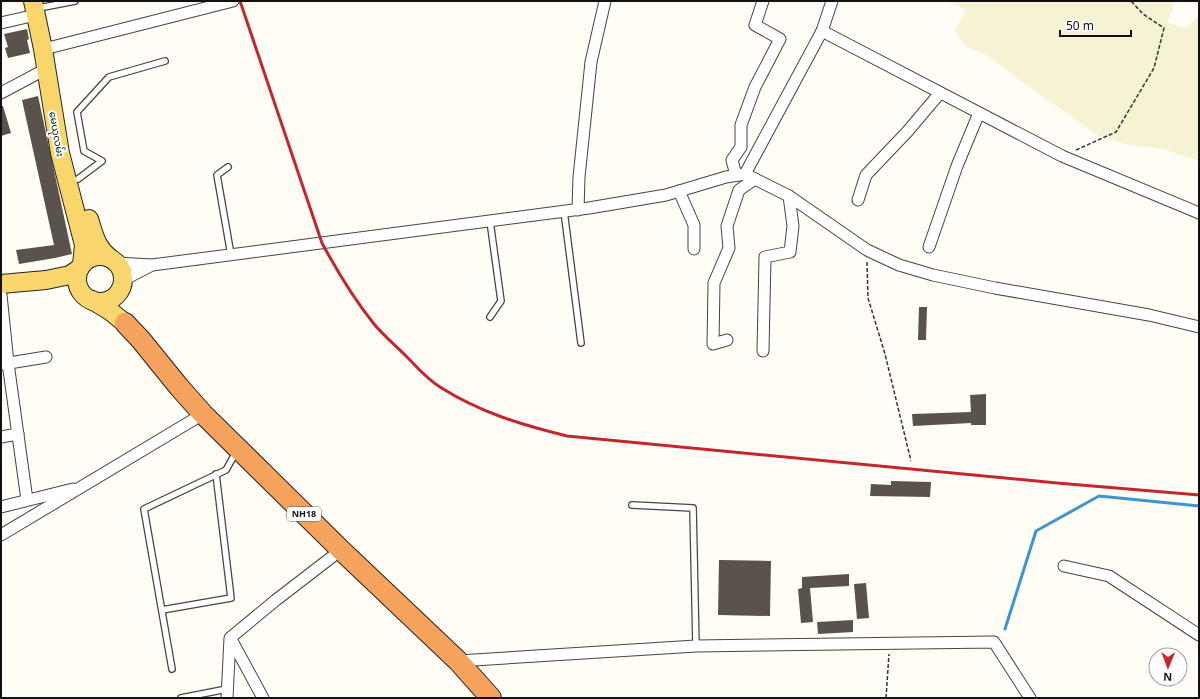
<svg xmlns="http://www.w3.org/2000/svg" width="1200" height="699" font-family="Georgia,'Noto Sans Myanmar',serif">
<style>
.farmland{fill:#f6f3d4}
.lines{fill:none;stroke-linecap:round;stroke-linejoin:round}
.stream{stroke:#3f96cf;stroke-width:3}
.building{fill:#5a524d}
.lane-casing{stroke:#444;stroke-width:8}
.street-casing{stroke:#444;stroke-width:13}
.primary-casing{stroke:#222;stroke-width:20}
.highway-casing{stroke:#222;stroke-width:22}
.path{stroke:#333;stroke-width:1.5;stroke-dasharray:4 2;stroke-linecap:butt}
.lane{stroke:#fff;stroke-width:5.5}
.street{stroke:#fff;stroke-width:11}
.primary{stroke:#f9d66b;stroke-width:18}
.highway{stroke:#f5a25d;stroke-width:20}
.rail{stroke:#c4262e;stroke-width:3}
.labels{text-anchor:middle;stroke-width:4;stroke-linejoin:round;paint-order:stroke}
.shield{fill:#fff;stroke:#585858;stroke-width:1}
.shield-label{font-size:9px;font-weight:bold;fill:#111}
.street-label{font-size:10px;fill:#111;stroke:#fff}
</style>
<rect width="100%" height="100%" fill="#fffdf5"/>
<polygon class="farmland" points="947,1 1175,1 1168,23 1185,28 1199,16 1199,161 1162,149 1129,145 1097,135 1022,82 987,55 966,47 955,31 966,10"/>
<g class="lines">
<polyline class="stream" points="1005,629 1036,531 1099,496 1199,506"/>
</g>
<g class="building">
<polygon points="27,29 29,39 27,40 30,53 8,58 5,48 8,47 4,34"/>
<polygon points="38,96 72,254 55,258 19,264 16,250 54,245 22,100"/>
<polygon points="1,106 3,106 11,133 1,136"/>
<polygon points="919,307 927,307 926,340 918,340"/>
<polygon points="986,394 986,425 971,425 971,423 913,426 912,414 971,412 970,395"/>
<polygon points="891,481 931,482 930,497 870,496 871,484 891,485"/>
<polygon points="719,560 771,561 770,616 718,615"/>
<polygon points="849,574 849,586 810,588 813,622 801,623 798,589 802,588 802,577"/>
<polygon points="866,583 869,618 857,619 854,584"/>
<polygon points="853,620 853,632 818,634 817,622"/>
</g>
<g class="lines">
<g class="lane-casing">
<g id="lane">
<polyline points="44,7 75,1"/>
<polyline points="228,167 217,175 231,255"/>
<polyline points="78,179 102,161 84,151 77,112 109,77 165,61"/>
<polyline points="564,211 581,343"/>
<polyline points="490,317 501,301 490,221"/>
<polyline points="632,505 693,508 696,646"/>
<polyline points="162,610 231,598 216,474"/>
<polyline points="172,669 144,509 226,470 236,452"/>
<polyline points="181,698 227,689"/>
</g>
</g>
<g class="street-casing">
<g id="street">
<polyline points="1,23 36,15"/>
<polyline points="822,31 1062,156 1199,213"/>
<polyline points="52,47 233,1"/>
<polyline points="1,93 46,69"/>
<polyline points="745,174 822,31 832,1"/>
<polyline points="736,175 732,160 741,147 741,125 755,87 780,39 755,25 763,1"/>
<polyline points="679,191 694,225 694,249"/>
<polyline points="858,200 866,175 907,132 940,93"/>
<polyline points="578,210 579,177 591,62 605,1"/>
<polyline points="929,247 957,166 979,113"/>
<polyline points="116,263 152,265 123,280"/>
<polyline points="152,265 589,208 666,195 726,177 745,174 789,196 867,250 899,265 933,275 995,288 1149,315 1199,327"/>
<polyline points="1,295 8,363 27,500"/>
<polyline points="727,340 713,344 714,283 729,248 727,226 739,190 755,179"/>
<polyline points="763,351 765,257 790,252 793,226 789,196"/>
<polyline points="3,364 46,357"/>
<polyline points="1,437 18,434"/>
<polyline points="1,507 73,489"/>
<polyline points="1,535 203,414"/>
<polyline points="1064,566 1109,576 1199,635"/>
<polyline points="231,639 263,698"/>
<polyline points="458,661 696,646 994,642 1030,698"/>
<polyline points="227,698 230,638 276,600 341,550"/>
</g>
</g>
<g class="primary-casing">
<g id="primary">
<polyline points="33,1 43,49 60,153 84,245 82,265"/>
<path d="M 89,219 C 94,234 96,248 110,258"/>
<circle cx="100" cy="279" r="23"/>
<polyline points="1,284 46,280 70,275 80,268"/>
<polyline points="92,300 110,311 125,323"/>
</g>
</g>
<g class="highway-casing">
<polyline id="highway" points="125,323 141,340 179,387 203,414 341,550 458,661 491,698"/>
</g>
<g class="path">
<polyline points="1076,150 1116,132 1154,68 1164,28 1143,14 1131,1"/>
<polyline points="867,262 868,298 885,354 911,461"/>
<polyline points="886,698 889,654"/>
</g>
<use href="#lane" class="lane"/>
<use href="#street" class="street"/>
<use href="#primary" class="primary"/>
<use href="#highway" class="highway"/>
<path class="rail" d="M 240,1 L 322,243 C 337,271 354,299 374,324 C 384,336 396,346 406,356 C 417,367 427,379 440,387 C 479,412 522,425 567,436 L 1057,483 L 1199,495"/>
</g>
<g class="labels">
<rect class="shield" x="287" y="507" width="34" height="14" rx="3"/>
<g class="shield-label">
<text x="304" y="517">NH18</text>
</g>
<g class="street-label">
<text transform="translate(57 134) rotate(80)" y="4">မေယုလမ်း</text>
</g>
</g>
<rect width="1200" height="699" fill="none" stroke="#111111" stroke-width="4"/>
<g transform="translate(1168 667) rotate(181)"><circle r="19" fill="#ffffff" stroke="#a0a0a0"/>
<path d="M0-3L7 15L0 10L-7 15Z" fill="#c4262e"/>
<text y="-6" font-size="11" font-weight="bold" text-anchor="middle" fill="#111111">N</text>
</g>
<path d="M1060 30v6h71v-6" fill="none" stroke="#111111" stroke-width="2"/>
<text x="1066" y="30" font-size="12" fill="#111111" stroke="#ffffff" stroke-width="3" paint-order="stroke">50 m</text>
</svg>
